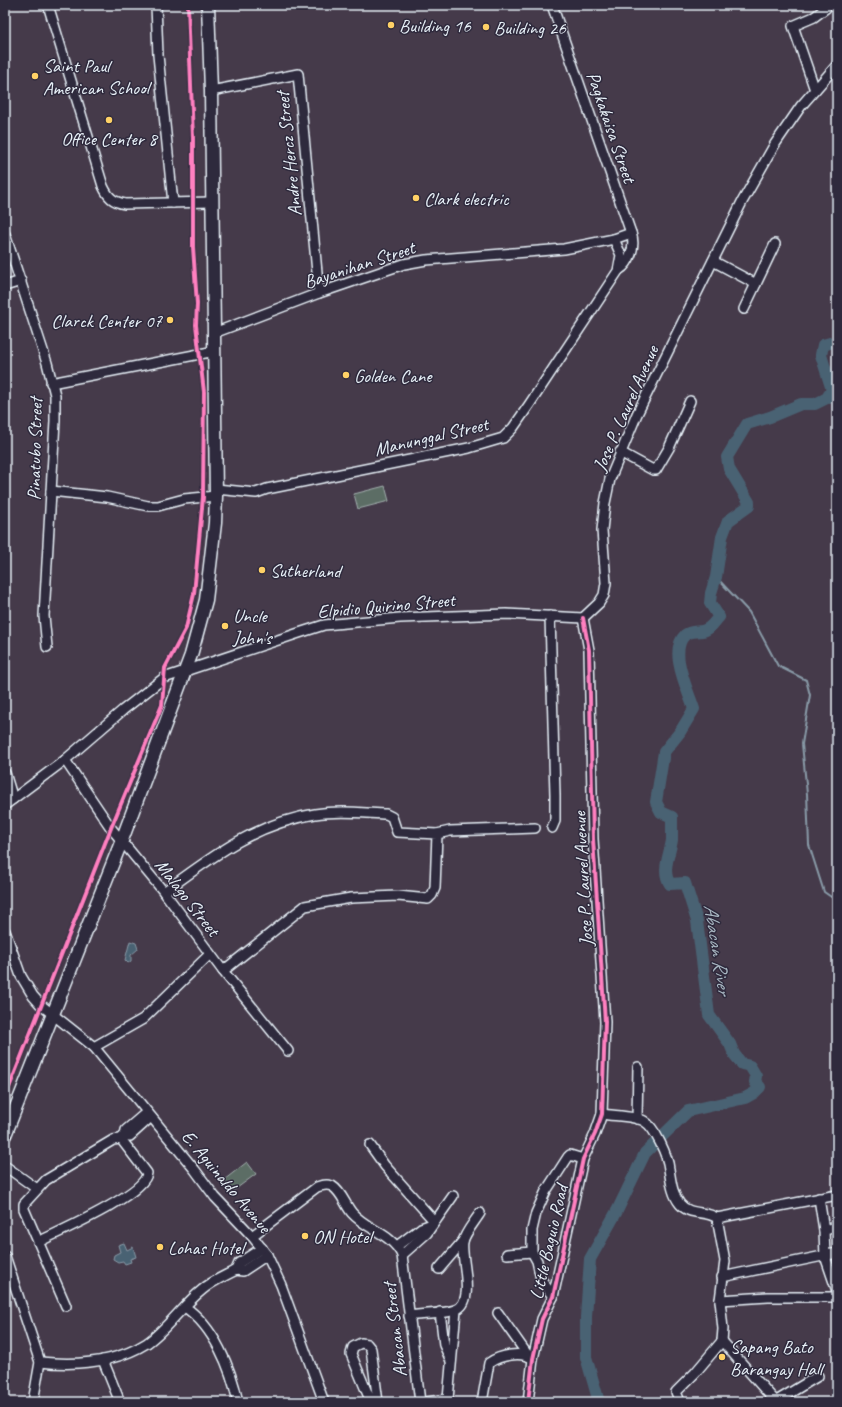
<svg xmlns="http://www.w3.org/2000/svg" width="842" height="1407" font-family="Caveat,sans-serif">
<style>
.green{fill:#5c6d65;stroke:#a2afae}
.water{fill:#4a6273;stroke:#899ba8}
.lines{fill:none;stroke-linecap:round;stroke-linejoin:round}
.stream{stroke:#899ba8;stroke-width:2}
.river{stroke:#4a6273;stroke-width:12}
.minor-casing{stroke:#e8f1f8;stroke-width:12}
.major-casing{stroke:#e8f1f8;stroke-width:15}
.minor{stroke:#2f2a3d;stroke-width:9}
.major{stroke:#2f2a3d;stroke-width:12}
.cycleway-casing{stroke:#2f2a3d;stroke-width:6}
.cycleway{stroke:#ff80c0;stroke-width:4}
.poi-dot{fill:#ffd166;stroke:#2f2a3d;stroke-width:1.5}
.labels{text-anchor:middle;stroke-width:3;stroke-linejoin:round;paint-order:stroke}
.poi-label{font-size:19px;fill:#e8f1f8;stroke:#2f2a3d;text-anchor:start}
.street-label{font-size:19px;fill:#e8f1f8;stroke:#2f2a3d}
.water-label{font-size:20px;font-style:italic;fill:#a9b8c3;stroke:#2f2a3d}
</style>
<rect width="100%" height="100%" fill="#453a4a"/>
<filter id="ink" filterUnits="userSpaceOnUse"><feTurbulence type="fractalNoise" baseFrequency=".025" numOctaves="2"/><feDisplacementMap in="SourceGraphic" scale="8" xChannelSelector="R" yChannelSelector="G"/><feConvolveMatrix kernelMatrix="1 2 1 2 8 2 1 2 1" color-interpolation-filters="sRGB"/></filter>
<g filter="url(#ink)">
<g class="green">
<polygon points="385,486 389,501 358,509 354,494"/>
<polygon points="247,1162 256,1174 233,1191 224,1180"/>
</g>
<g class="water">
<polygon points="130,941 136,943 138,949 131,955 131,961 128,963 125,960"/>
<polygon points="124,1243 127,1250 133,1247 136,1257 130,1259 131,1262 125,1264 123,1261 118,1262 113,1259 114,1255 120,1252 118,1245"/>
</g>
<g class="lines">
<polyline class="stream" points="716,577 749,612 778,666 806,680 810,695 802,744 807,794 809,845 824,892 837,901"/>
<path class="river" d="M 599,1402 L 586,1357 L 586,1317 L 590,1259 L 617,1211 L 645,1153 L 688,1111 L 745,1098 L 754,1093 L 760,1087 L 755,1082 L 756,1076 L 750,1066 L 742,1064 L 734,1054 L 730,1044 L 709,1015 L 697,921 L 685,883 L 670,884 C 661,871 670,854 672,840 C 672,832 672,825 672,817 L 661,812 L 656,802 L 664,752 L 680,732 L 694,709 C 688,690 668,651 685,635 C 690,631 696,632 702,631 C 710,630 714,622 719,617 L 710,603 L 711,593 L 716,577 L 722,537 L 728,521 L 749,506 L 749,502 L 729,469 L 727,457 L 747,424 L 770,417 L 801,404 L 815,404 L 827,398 L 832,390 L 821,355 L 823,345 L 837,341"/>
<g class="minor-casing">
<g id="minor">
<path d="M 48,5 L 103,186 C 108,197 113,202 125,204 L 212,202"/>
<polyline points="156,5 158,55 173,203"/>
<polyline points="815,90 793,26 814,17 826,8"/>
<polyline points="211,91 298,74 319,293"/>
<polyline points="5,234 47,363 55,395 55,421 44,616 47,647"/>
<polyline points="713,261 756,284"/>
<path d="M 619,270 C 630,263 636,246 631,233"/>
<polyline points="5,286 21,281"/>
<polyline points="744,309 775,244"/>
<polyline points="214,333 319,293 404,264 426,260 564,249 614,239 631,233 552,5"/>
<polyline points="51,383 215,351"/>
<polyline points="620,452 653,470 656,470 669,448 690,401"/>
<polyline points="216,489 256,493 267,489 469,448 503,438 513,428 529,405 618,271 621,255 614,239"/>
<polyline points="51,491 107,497 148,506 158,506 184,499 216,496"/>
<polyline points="550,616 555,795 555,821 552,828"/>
<polyline points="583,618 599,603 604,595 606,583 602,530 605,503 610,479 637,414 742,202 775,144 801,106 837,65"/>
<polyline points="65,760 111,828 164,892 223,971 288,1051"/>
<polyline points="5,773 13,799"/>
<polyline points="5,805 65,760 123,710 164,678 299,633 324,625 400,618 506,614 583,618"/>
<polyline points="437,834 450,831 535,828"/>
<path d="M 164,892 C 213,856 254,824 315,814 C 338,810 363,813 386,814 L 392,817 L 397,832 L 437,834 L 435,888 L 432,895 L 428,899 L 398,896 L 351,898 L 305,906 L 223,971"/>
<polyline points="5,931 21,976 33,996 41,1005 94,1047 195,1170 215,1197 252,1236 267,1255 281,1285 324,1402"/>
<polyline points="94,1047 143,1019 210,954"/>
<path d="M 602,1114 C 613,1116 635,1116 644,1121 C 655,1127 668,1157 669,1169 C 671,1181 672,1194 680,1204 C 690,1216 705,1210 717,1218 L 725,1261 L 720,1300 L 723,1329 L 722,1341"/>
<polyline points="637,1119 638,1067"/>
<polyline points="125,1135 130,1136 151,1117"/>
<polyline points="121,1139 125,1135 126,1130 147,1112"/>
<polyline points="370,1145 385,1166 434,1221"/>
<polyline points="5,1166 37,1189"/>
<polyline points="819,1198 824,1230 825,1256 837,1291"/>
<polyline points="717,1218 837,1195"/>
<polyline points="824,1230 837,1227"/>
<path d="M 252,1236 L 317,1187 C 322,1185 327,1184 332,1186 C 342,1192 345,1205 352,1213 C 367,1230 391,1233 402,1255 L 420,1402"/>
<path d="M 38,1242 C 58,1232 146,1194 147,1173 L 121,1139 L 113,1140 L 46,1180 L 24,1204 L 24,1209 L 66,1306"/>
<polyline points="397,1246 421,1228 432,1224"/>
<polyline points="507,1254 532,1252"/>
<polyline points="402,1255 427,1233 453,1196"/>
<polyline points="5,1256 40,1362 33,1402"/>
<polyline points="439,1269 463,1241"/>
<polyline points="236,1270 243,1271 267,1255"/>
<polyline points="722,1277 837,1253"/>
<polyline points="553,1297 541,1279 537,1261 532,1252 532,1230 536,1213 546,1191 568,1157 570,1155 583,1159"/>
<polyline points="720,1300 768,1297 837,1297"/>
<path d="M 185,1307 C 214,1327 231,1368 238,1402"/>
<polyline points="440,1312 444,1345 451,1361"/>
<polyline points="498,1313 527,1354"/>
<path d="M 409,1316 C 422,1314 444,1314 455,1310 C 477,1303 460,1257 463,1242 C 464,1234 476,1220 480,1213"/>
<polyline points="722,1341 776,1402"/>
<polyline points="103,1360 120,1402"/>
<path d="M 40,1362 C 77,1366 115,1363 147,1343 C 166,1330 183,1305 202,1290 C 212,1281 225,1276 236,1270 L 239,1263 L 262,1248"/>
<polyline points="371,1402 351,1354 353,1347 361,1343 367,1344 371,1349 378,1402"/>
<polyline points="426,1402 448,1399 456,1310"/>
<path d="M 482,1402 L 489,1363 C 500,1355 522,1351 533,1359"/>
<polyline points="528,1402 533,1359 542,1319 553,1297 583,1159 595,1134 602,1114 605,1022 593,839 589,650 583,618"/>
<polyline points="680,1402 676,1392 695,1373 722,1341"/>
<polyline points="775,1402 818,1376"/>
</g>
</g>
<g class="major-casing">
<polyline id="major" points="5,1135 122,840 191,655 206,600 215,523 216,496 211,91 208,5"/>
</g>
<use href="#minor" class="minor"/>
<use href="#major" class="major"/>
<g class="cycleway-casing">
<g id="cycleway">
<polyline points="5,1098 111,828 162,705 165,668 186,628 194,594 203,497 204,392 196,325 197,304 193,247 193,138 188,5"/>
<polyline points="528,1402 533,1359 542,1319 553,1297 583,1159 595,1134 602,1114 605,1022 593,839 589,650 583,618"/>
</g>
</g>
<use href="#cycleway" class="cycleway"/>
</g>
</g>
<g class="poi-dot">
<circle cx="391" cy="25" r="4"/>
<circle cx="486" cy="27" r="4"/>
<circle cx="35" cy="76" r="4"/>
<circle cx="109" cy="120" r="4"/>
<circle cx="416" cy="198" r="4"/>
<circle cx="170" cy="320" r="4"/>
<circle cx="346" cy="375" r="4"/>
<circle cx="262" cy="570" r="4"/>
<circle cx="225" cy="626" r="4"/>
<circle cx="305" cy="1236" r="4"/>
<circle cx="160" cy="1247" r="4"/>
<circle cx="722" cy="1357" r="4"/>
</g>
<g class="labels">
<g class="poi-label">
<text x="399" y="32">Building 16</text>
<text x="494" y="34">Building 26</text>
<text x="43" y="72">Saint Paul<tspan x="43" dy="22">American School</tspan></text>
<text x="109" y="145" text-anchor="middle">Office Center 8</text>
<text x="424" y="205">Clark electric</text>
<text x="162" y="327" text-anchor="end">Clarck Center 07</text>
<text x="354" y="382">Golden Cane</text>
<text x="270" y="577">Sutherland</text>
<text x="233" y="622">Uncle<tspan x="233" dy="22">John's</tspan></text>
<text x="313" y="1243">ON Hotel</text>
<text x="168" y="1254">Lohas Hotel</text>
<text x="730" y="1353">Sapang Bato<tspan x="730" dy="22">Barangay Hall</tspan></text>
</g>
<g class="street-label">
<text transform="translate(612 127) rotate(71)" y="7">Pagkakaisa Street</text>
<text transform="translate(288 154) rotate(-96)" y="7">Andre Hercz Street</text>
<text transform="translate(359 264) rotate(-18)" y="7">Bayanihan Street</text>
<text transform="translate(625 408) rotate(-66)" y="7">Jose P. Laurel Avenue</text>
<text transform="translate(431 436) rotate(-13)" y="7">Manunggal Street</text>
<text transform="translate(34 449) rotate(-89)" y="7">Pinatubo Street</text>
<text transform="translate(386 605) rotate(-5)" y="7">Elpidio Quirino Street</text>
<text transform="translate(582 879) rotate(-93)" y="7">Jose P. Laurel Avenue</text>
<text transform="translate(188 897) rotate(52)" y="7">Malago Street</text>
<text transform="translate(227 1181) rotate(50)" y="7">E. Aguinaldo Avenue</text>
<text transform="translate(548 1242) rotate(-77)" y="7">Little Baguio Road</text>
<text transform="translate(394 1330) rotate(-97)" y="7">Abacan Street</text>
</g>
<g class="water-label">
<text transform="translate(718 949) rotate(81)" y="7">Abacan River</text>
</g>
</g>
<rect width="842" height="1407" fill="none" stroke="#2f2a3d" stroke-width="20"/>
<rect x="10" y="10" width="822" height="1387" fill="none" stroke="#e8f1f8" stroke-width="1.5" filter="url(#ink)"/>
</svg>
